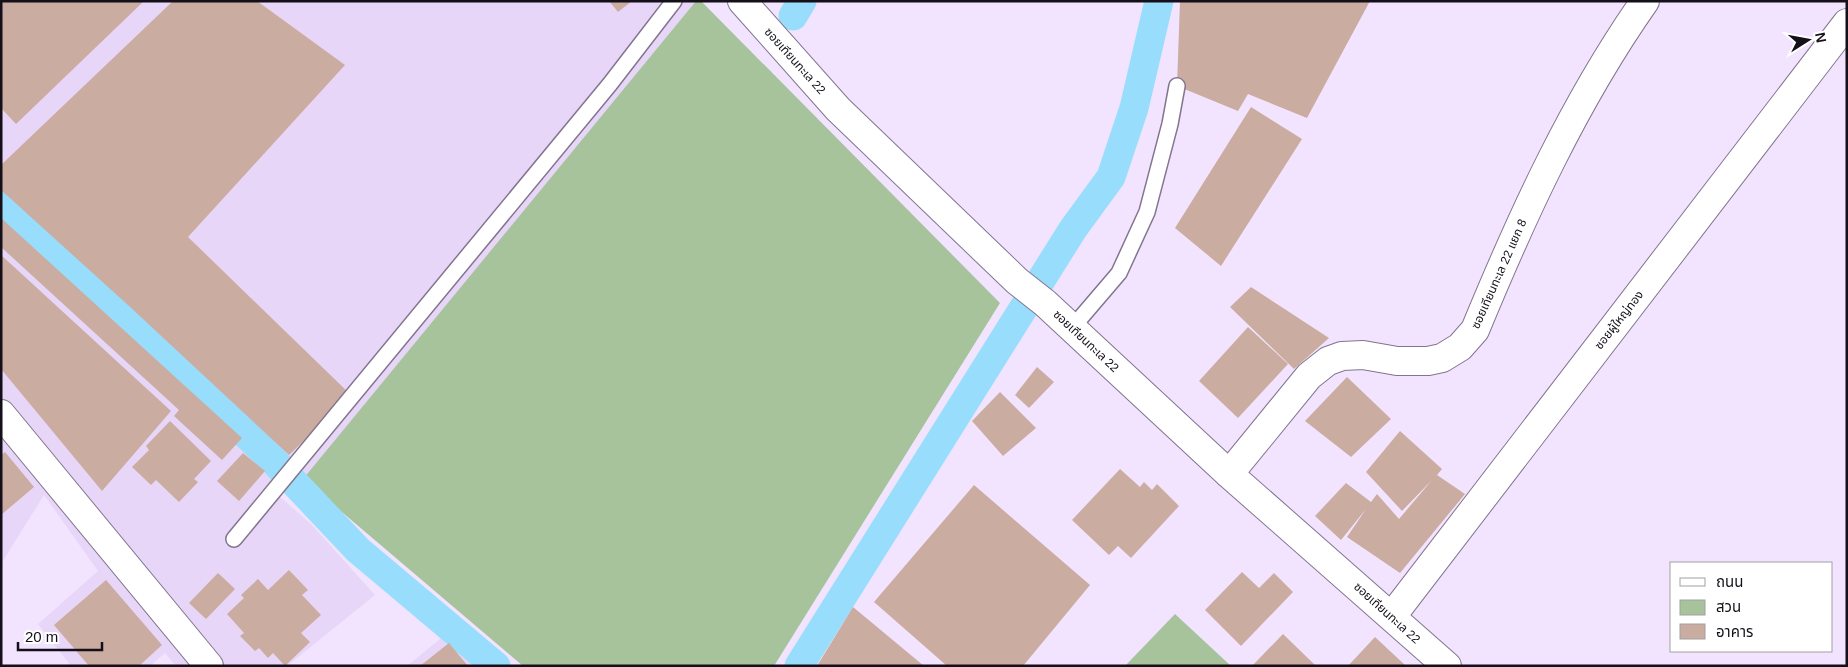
<svg xmlns="http://www.w3.org/2000/svg" width="1848" height="667" font-family="Arial,'Noto Sans Thai',sans-serif">
<style>
.built{fill:#e8d6f8}
.green{fill:#a6c39c}
.lines{fill:none;stroke-linecap:round;stroke-linejoin:round}
.canal{stroke:#98defc;stroke-width:29}
.building{fill:#cbaca1}
.lane-casing{stroke:#82758e;stroke-width:18}
.street-casing{stroke:#82758e;stroke-width:30}
.lane{stroke:#fff;stroke-width:15}
.street{stroke:#fff;stroke-width:28}
.labels{text-anchor:middle;stroke-width:4;stroke-linejoin:round;paint-order:stroke}
.street-label{font-size:12px;fill:#140f18;stroke:#fff}
</style>
<rect width="100%" height="100%" fill="#f2e4ff"/>
<g class="built">
<polygon points="1,1 696,1 303,479 278,495 312,525 375,595 287,666 176,666 165,653 150,666 71,666 38,624 98,571 44,495 1,564"/>
<polygon points="445,635 482,666 407,666"/>
</g>
<g class="green">
<polygon points="696,1 701,1 1000,303 774,666 523,666 303,479"/>
<polygon points="1175,614 1231,666 1125,666"/>
</g>
<g class="lines">
<g class="canal">
<polyline points="793,16 802,1"/>
<polyline points="1,204 271,458 358,550 496,666"/>
<polyline points="799,666 1073,229 1111,177 1134,108 1159,1"/>
</g>
</g>
<g class="building">
<polygon points="1,1 144,1 16,124 1,108"/>
<polygon points="173,1 257,1 345,65 188,237 351,395 289,455 129,306 1,190 1,165"/>
<polygon points="609,1 632,1 618,12"/>
<polygon points="1180,1 1370,1 1307,118 1248,94 1238,111 1177,86"/>
<polygon points="1251,107 1302,139 1221,266 1175,228"/>
<polygon points="1,218 242,438 222,460 174,416 179,410 1,247"/>
<polygon points="1,255 171,411 102,491 1,369"/>
<polygon points="1251,287 1329,338 1294,369 1230,307"/>
<polygon points="1248,327 1288,364 1238,418 1199,381"/>
<polygon points="1037,367 1054,382 1029,408 1015,395"/>
<polygon points="1347,377 1391,419 1351,457 1305,421"/>
<polygon points="1000,392 1036,428 1003,456 972,421"/>
<polygon points="170,421 211,461 194,479 198,482 179,502 156,480 151,485 132,467 149,450 146,446"/>
<polygon points="1400,431 1442,469 1437,475 1465,494 1400,573 1347,537 1366,509 1341,540 1315,516 1346,483 1371,502 1377,494 1399,519 1432,480 1402,511 1366,472"/>
<polygon points="5,452 34,487 1,515 1,455"/>
<polygon points="243,453 265,471 239,501 217,481"/>
<polygon points="1120,469 1140,487 1144,482 1152,490 1157,484 1179,506 1131,558 1118,546 1109,555 1072,520"/>
<polygon points="974,485 1090,585 1023,666 947,666 874,602"/>
<polygon points="289,570 308,590 302,595 321,615 301,633 310,642 285,666 273,653 268,658 259,648 255,651 240,636 244,633 227,614 244,598 241,595 258,579 268,590"/>
<polygon points="1242,572 1259,588 1274,573 1293,592 1241,646 1205,610"/>
<polygon points="218,573 235,589 206,619 189,603"/>
<polygon points="106,580 162,645 139,666 89,666 54,625"/>
<polygon points="853,607 924,666 817,666"/>
<polygon points="1283,634 1316,666 1252,666"/>
<polygon points="1375,637 1406,666 1348,666"/>
<polygon points="449,643 468,666 420,666"/>
</g>
<g class="lines">
<g class="lane-casing">
<g id="lane">
<polyline points="1072,328 1119,273 1147,212 1170,124 1177,86"/>
<polyline points="234,539 610,84 674,1"/>
</g>
</g>
<g class="street-casing">
<g id="street">
<polyline points="742,1 838,109 1017,281 1045,303 1229,474 1447,666"/>
<polyline points="1,414 209,666"/>
<path d="M 1229,474 L 1309,376 L 1328,361 L 1342,356 L 1363,355 L 1397,361 L 1428,361 L 1442,358 L 1460,347 L 1475,330 C 1522,216 1574,102 1645,1"/>
<polyline points="1392,616 1847,23"/>
</g>
</g>
<use href="#lane" class="lane"/>
<use href="#street" class="street"/>
</g>
<g class="labels">
<g class="street-label">
<text transform="translate(795 61) rotate(48)" y="4">ซอยเทียนทะเล 22</text>
<text transform="translate(1499 274) rotate(-66)" y="4">ซอยเทียนทะเล 22 แยก 8</text>
<text transform="translate(1619 320) rotate(-52)" y="4">ซอยผู้ใหญ่ทอง</text>
<text transform="translate(1086 341) rotate(43)" y="4">ซอยเทียนทะเล 22</text>
<text transform="translate(1387 613) rotate(42)" y="4">ซอยเทียนทะเล 22</text>
</g>
</g>
<rect width="1848" height="667" fill="none" stroke="#140f18" stroke-width="5"/>
<rect x="1670" y="562" width="162" height="90" fill="#ffffff" stroke="#a19fa3"/>
<rect x="1680" y="578" width="25" height="8" fill="#ffffff" stroke="#a19fa3"/>
<text x="1716" y="587" font-size="15" fill="#140f18">ถนน</text>
<rect x="1680" y="600" width="25" height="15" fill="#a6c39c" stroke="#a19fa3"/>
<text x="1716" y="612" font-size="15" fill="#140f18">สวน</text>
<rect x="1680" y="624" width="25" height="15" fill="#cbaca1" stroke="#a19fa3"/>
<text x="1716" y="637" font-size="15" fill="#140f18">อาคาร</text>
<g transform="translate(1808 40) rotate(79)" stroke="#ffffff" stroke-width="4" paint-order="stroke">
<path d="M0-4L9 19L0 12L-9 19Z" fill="#140f18"/>
<text y="-8" font-size="14" font-weight="bold" text-anchor="middle" fill="#140f18">N</text>
</g>
<path d="M18 642v8h84v-8" fill="none" stroke="#140f18" stroke-width="2.5"/>
<text x="25" y="642" font-size="15" fill="#140f18" stroke="#ffffff" stroke-width="4" paint-order="stroke">20 m</text>
</svg>
